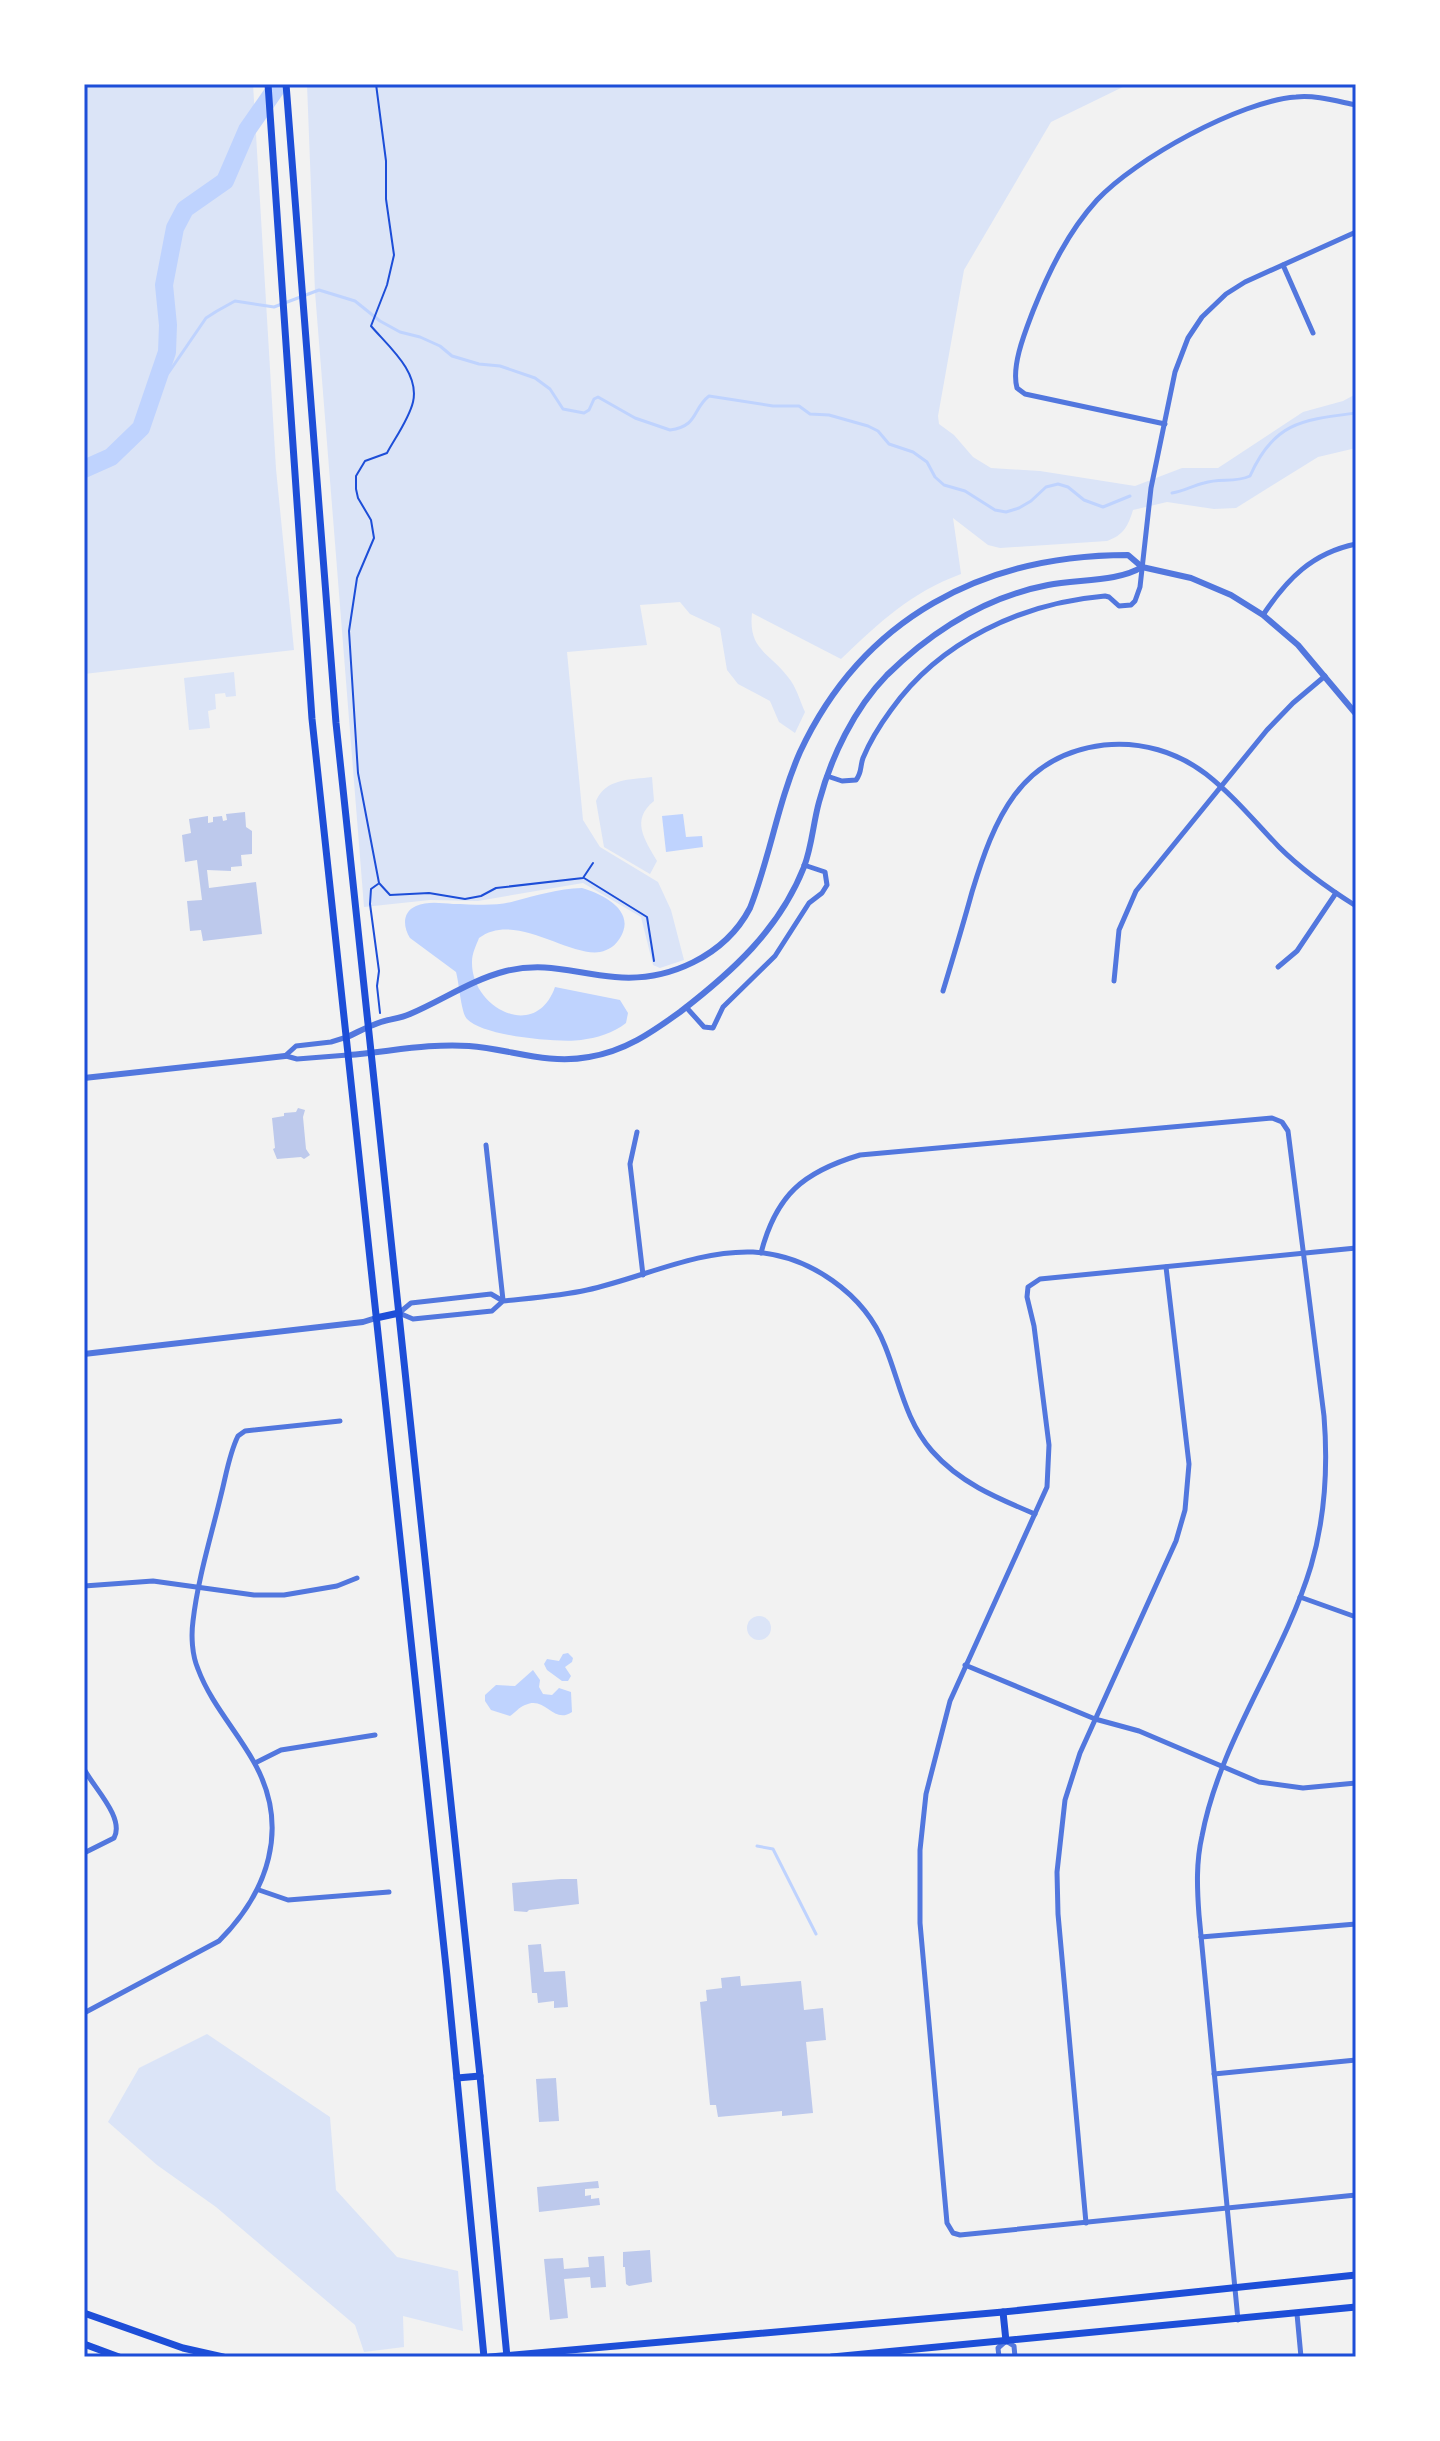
<svg xmlns="http://www.w3.org/2000/svg" width="1440" height="2441" font-family="'Source Sans 3',sans-serif">
<style>
.green{fill:#dbe4f7}
.water{fill:#bfd3fe}
.lines{fill:none;stroke-linecap:round;stroke-linejoin:round}
.stream{stroke:#bfd3fe;stroke-width:3}
.river{stroke:#bfd3fe;stroke-width:18}
.building{fill:#bdc9ec}
.path{stroke:#1d4ed8;stroke-width:2}
.minor{stroke:#5277de;stroke-width:5}
.tertiary{stroke:#5277de;stroke-width:6}
.secondary{stroke:#1d4ed8;stroke-width:7}
.neatline{fill:none;stroke:#1d4ed8;stroke-width:3}
</style>
<rect width="100%" height="100%" fill="#f2f2f2"/>
<g class="green">
<polygon points="84,84 253,84 276,469 294,650 84,674"/>
<path d="M 307,84 L 1129,84 L 1051,122 L 964,270 L 938,416 L 939,424 L 954,435 L 973,457 L 991,468 L 1040,471 L 1135,486 L 1182,468 L 1218,468 L 1303,412 L 1343,401 L 1356,394 L 1356,448 L 1318,457 L 1236,508 L 1214,509 L 1167,502 L 1133,510 C 1128,526 1124,535 1107,541 L 1000,548 L 988,545 L 953,518 L 961,574 C 910,593 880,622 841,659 L 752,613 C 748,650 769,652 788,677 C 796,686 800,701 805,712 L 795,733 L 779,722 L 770,701 L 738,684 L 727,670 L 720,628 L 690,614 L 680,602 L 640,605 L 647,645 L 567,652 L 583,820 L 600,847 L 658,882 L 671,910 L 684,960 L 660,968 L 653,965 L 641,917 L 583,883 L 478,901 L 430,900 L 364,907 L 315,292 Z"/>
<polygon points="234,672 236,696 226,697 225,693 215,694 216,709 208,711 210,728 189,730 184,678"/>
<path d="M 652,777 L 654,801 C 630,820 645,840 657,861 L 650,874 L 604,847 L 596,801 C 606,778 630,780 652,777 Z"/>
<circle cx="759" cy="1628" r="12"/>
<polygon points="207,2034 330,2117 336,2190 397,2257 458,2271 463,2331 403,2316 404,2347 364,2352 355,2325 216,2207 157,2165 108,2122 139,2068"/>
</g>
<g class="water">
<polygon points="683,814 686,837 702,836 703,847 666,852 662,816"/>
<path d="M 582,888 C 603,894 637,911 620,938 C 615,946 609,950 600,952 C 568,957 515,911 479,938 C 476,946 472,953 472,962 C 471,1008 536,1042 555,987 L 620,1000 L 628,1013 L 626,1023 C 614,1033 596,1038 581,1040 C 558,1043 482,1036 467,1019 C 461,1013 459,982 456,972 L 410,938 C 403,927 402,912 416,906 C 427,901 441,903 453,904 C 473,904 495,907 515,901 C 538,895 557,889 582,888 Z"/>
<polygon points="568,1653 573,1658 572,1662 565,1667 571,1676 568,1681 562,1681 547,1670 544,1664 547,1659 559,1661 563,1654"/>
<path d="M 533,1670 L 540,1680 L 539,1687 L 543,1694 L 552,1695 L 559,1688 L 571,1692 L 572,1712 C 553,1725 546,1695 525,1705 C 519,1707 515,1713 510,1716 L 491,1710 L 485,1701 L 485,1695 L 496,1685 L 515,1686 Z"/>
</g>
<g class="lines">
<g class="stream">
<path d="M 153,390 L 169,372 L 206,318 L 217,311 L 235,301 L 274,307 L 319,290 L 355,301 L 380,321 L 400,332 L 420,337 L 440,346 L 452,356 L 479,364 L 500,366 L 535,378 L 550,389 L 563,409 L 584,413 L 589,410 L 594,399 L 598,397 L 635,418 L 670,430 C 699,426 692,409 709,396 L 773,406 L 799,406 L 810,414 L 829,415 L 868,426 L 878,431 L 889,444 L 913,452 L 927,462 L 935,477 L 944,485 L 965,491 L 995,510 L 1006,512 L 1019,508 L 1031,501 L 1046,487 L 1058,484 L 1068,487 L 1084,500 L 1103,507 L 1130,496"/>
<path d="M 1172,493 C 1184,491 1192,486 1204,483 C 1220,478 1235,483 1250,476 C 1274,422 1302,420 1356,413"/>
<polyline points="757,1846 773,1849 816,1934"/>
</g>
<polyline class="river" points="84,469 111,457 141,428 167,352 168,325 164,285 175,228 185,209 225,181 247,130 279,84"/>
</g>
<g class="building">
<polygon points="245,812 246,827 252,831 252,854 241,855 242,866 231,867 231,871 207,870 209,888 256,882 262,934 203,941 201,930 190,931 187,901 202,900 197,860 185,862 182,835 191,833 189,819 208,816 208,823 213,822 213,817 222,816 223,821 227,820 226,814"/>
<polygon points="298,1108 305,1110 303,1117 306,1149 310,1155 304,1159 301,1157 277,1159 273,1149 275,1148 272,1118 284,1116 284,1113 296,1112"/>
<polygon points="561,1879 577,1879 579,1904 529,1910 527,1912 514,1911 512,1883"/>
<polygon points="541,1944 544,1972 565,1971 568,2007 554,2008 554,2001 538,2003 537,1993 532,1993 528,1945"/>
<polygon points="740,1976 741,1986 801,1981 804,2010 823,2008 826,2040 806,2042 813,2113 782,2116 782,2111 718,2117 716,2105 710,2105 700,2002 707,2001 706,1990 722,1988 721,1978"/>
<polygon points="556,2078 559,2121 539,2122 536,2079"/>
<polygon points="598,2181 599,2188 585,2189 585,2196 591,2195 591,2199 599,2198 600,2205 539,2212 537,2187"/>
<polygon points="650,2250 652,2282 629,2286 626,2284 625,2267 623,2267 623,2252"/>
<polygon points="604,2256 606,2287 591,2288 590,2277 564,2279 568,2318 550,2320 544,2259 563,2258 564,2269 589,2267 588,2257"/>
</g>
<g class="lines">
<g class="path">
<path d="M 376,84 L 386,161 L 386,199 L 394,255 L 387,285 L 371,326 C 388,346 420,372 413,402 C 409,419 395,438 387,453 L 365,461 L 356,476 L 356,489 L 358,498 L 371,520 L 374,538 L 357,578 L 349,631 L 358,773 L 379,883 L 390,895 L 429,893 L 465,899 L 481,896 L 496,888 L 583,878 L 593,863"/>
<polyline points="584,878 647,917 654,961"/>
<polyline points="378,884 371,889 370,904 379,971 377,986 380,1013"/>
</g>
<g class="minor">
<polyline points="1283,265 1313,333"/>
<path d="M 1165,424 L 1025,394 L 1017,388 C 1011,366 1025,332 1033,311 C 1049,271 1068,232 1097,200 C 1135,159 1240,101 1296,97 C 1316,95 1336,101 1356,105"/>
<path d="M 1263,615 C 1287,579 1312,553 1356,544"/>
<path d="M 827,776 L 842,781 L 856,780 C 862,773 860,766 863,758 C 870,741 880,725 891,710 C 940,641 1022,603 1105,596 L 1109,597 L 1119,606 L 1131,605 L 1135,601 L 1140,587 L 1151,488 L 1175,372 L 1188,338 L 1202,317 L 1226,294 L 1245,282 L 1356,232"/>
<polyline points="1278,967 1297,951 1336,893"/>
<polyline points="1114,981 1119,930 1136,891 1267,730 1293,703 1325,676"/>
<path d="M 943,991 C 953,958 963,925 972,892 C 994,820 1019,755 1104,745 C 1141,741 1177,752 1206,774 C 1234,796 1255,822 1279,847 C 1302,870 1329,889 1356,906"/>
<polyline points="686,1007 704,1027 713,1028 723,1007 775,956 809,903 822,893 827,885 825,872 804,865"/>
<polyline points="285,1056 296,1046 331,1042 347,1037"/>
<polyline points="286,1056 297,1059 348,1055"/>
<polyline points="637,1132 630,1164 643,1275"/>
<polyline points="486,1145 503,1300"/>
<polyline points="1356,1248 1040,1279 1028,1287 1027,1297 1034,1326 1049,1445 1047,1487 950,1701 926,1794 920,1850 920,1923 947,2223 953,2233 960,2235 1356,2195"/>
<path d="M 761,1253 C 776,1195 803,1172 860,1155 L 1272,1118 L 1282,1122 L 1288,1131 L 1324,1416 C 1328,1466 1325,1518 1311,1566 C 1283,1659 1220,1740 1202,1836 C 1196,1862 1197,1888 1199,1915 L 1238,2320"/>
<path d="M 503,1301 L 492,1311 L 413,1319 L 399,1313 L 411,1303 L 491,1294 L 503,1301 C 531,1298 560,1296 587,1290 C 642,1278 696,1250 753,1252 C 809,1255 865,1294 885,1346 C 900,1383 905,1420 932,1451 C 960,1483 997,1498 1035,1514"/>
<polyline points="84,1586 153,1581 254,1595 284,1595 337,1586 357,1578"/>
<polyline points="1300,1597 1356,1617"/>
<polyline points="965,1665 1095,1719 1139,1731 1259,1782 1303,1788 1356,1783"/>
<polyline points="255,1763 281,1750 375,1735"/>
<path d="M 84,1769 C 94,1788 125,1818 114,1838 L 84,1853"/>
<polyline points="259,1890 288,1900 389,1892"/>
<polyline points="1201,1937 1356,1924"/>
<path d="M 84,2013 L 219,1941 C 268,1892 290,1828 255,1764 C 237,1731 211,1704 198,1669 C 192,1655 191,1636 193,1621 C 198,1578 211,1537 221,1495 C 226,1476 229,1454 238,1436 L 245,1431 L 340,1421"/>
<polyline points="1214,2074 1356,2060"/>
<polyline points="1086,2223 1058,1914 1057,1872 1065,1800 1080,1753 1176,1541 1185,1510 1189,1464 1166,1267"/>
<polyline points="1297,2314 1301,2357"/>
<polyline points="999,2357 998,2348 1006,2341 1014,2346 1015,2357"/>
</g>
<g class="tertiary">
<path d="M 347,1037 C 358,1032 369,1026 381,1022 C 391,1019 401,1018 410,1014 C 443,1000 471,980 506,971 C 548,961 575,974 615,977 C 668,982 725,956 750,908 C 770,857 778,802 800,752 C 863,617 984,555 1128,555 L 1142,567 L 1191,578 L 1231,595 L 1263,615 L 1298,645 L 1356,714"/>
<path d="M 348,1055 C 388,1052 429,1043 469,1046 C 510,1049 547,1065 589,1057 C 625,1051 651,1033 680,1012 C 732,972 779,930 804,867 C 812,846 813,824 819,802 C 831,757 854,709 887,675 C 932,631 986,597 1048,585 C 1077,579 1118,582 1142,567"/>
<polyline points="84,1078 285,1056"/>
<polyline points="84,1354 363,1322 376,1318"/>
</g>
<g class="secondary">
<polyline points="268,84 312,719 447,1976 484,2357"/>
<polyline points="286,84 336,723 480,2076 507,2357"/>
<polyline points="376,1318 399,1313"/>
<polyline points="457,2078 480,2076"/>
<polyline points="1003,2312 1006,2341"/>
<polyline points="84,2313 183,2348 223,2357"/>
<polyline points="84,2344 119,2357"/>
<polyline points="490,2357 1003,2312 1356,2275"/>
<polyline points="832,2357 1356,2307"/>
</g>
</g>
<rect width="1440" height="2441" fill="none" stroke="#ffffff" stroke-width="172"/>
<rect x="86" y="86" width="1268" height="2269" class="neatline"/>
</svg>
